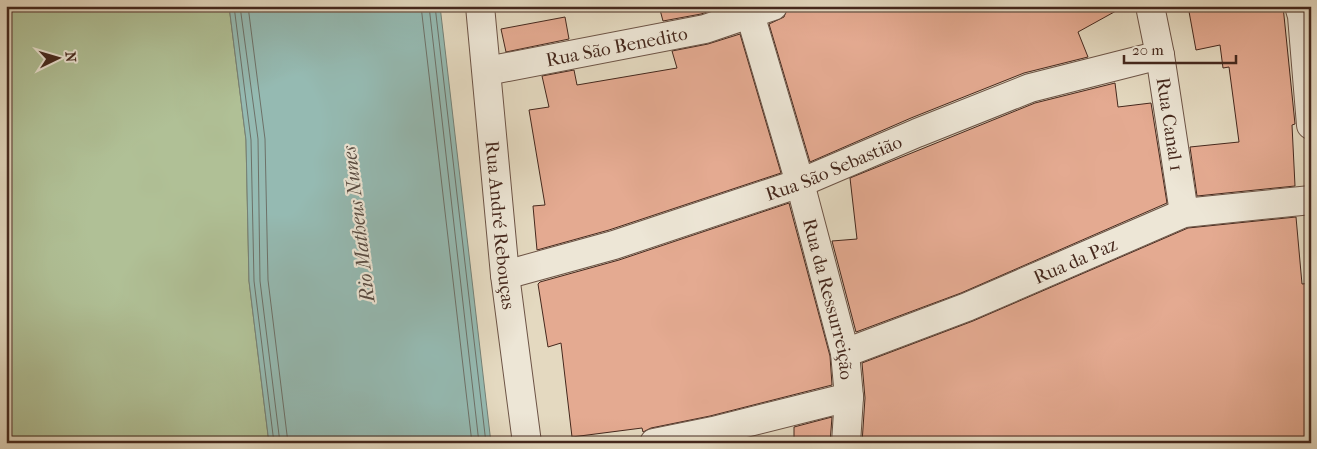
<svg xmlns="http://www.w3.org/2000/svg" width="1317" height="449" font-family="'IM FELL French Canon',serif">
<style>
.green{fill:#b0c096;stroke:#7a745a}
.water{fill:#95bab2;stroke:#758076}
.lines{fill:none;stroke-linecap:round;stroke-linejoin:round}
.shore{stroke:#6d7168;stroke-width:1}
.building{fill:#e4aa91;stroke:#45281d}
.minor-casing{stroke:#6d5446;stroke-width:30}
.minor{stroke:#ede6d6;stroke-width:28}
.labels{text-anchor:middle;stroke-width:4.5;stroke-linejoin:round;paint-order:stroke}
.street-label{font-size:19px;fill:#45281d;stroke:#ede6d6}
.water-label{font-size:20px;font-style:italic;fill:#594c42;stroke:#ede6d6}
</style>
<rect width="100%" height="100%" fill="#e4d9c0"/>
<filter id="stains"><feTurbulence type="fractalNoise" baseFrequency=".004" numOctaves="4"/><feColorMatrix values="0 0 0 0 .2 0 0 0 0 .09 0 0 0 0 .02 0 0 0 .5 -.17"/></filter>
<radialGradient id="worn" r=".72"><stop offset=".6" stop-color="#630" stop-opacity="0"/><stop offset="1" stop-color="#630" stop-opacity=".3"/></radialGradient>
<polygon class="green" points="6,6 229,6 246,140 249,281 269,443 6,443"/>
<polygon class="water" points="229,6 440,6 491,443 269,443 249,281 246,140"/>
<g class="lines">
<g class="shore">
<polyline points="234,6 251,140 254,281 274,443"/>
<polyline points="240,6 258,139 260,281 280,443"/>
<polyline points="248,6 265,139 268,280 288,443"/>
<polyline points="421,6 472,443"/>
<polyline points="429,6 479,443"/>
<polyline points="435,6 486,443"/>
</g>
</g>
<g class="building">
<polygon points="659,6 724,6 701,14 663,21"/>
<polygon points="788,6 1125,6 1078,32 1088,57 1024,73 911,118 810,162 769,24 784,17"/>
<polygon points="1188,6 1283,6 1295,124 1292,125 1295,186 1197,196 1190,147 1239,142 1229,67 1223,68 1220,45 1196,50"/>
<polygon points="565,17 569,39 506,52 501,29"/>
<polygon points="740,34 781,173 609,230 537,250 533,206 545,205 529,110 549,107 542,76 574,70 577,85 677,68 672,51 708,44"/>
<polygon points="1115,83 1118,107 1151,103 1167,203 961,293 856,332 832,241 857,239 850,178 1035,103"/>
<polygon points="789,203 830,356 832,385 710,416 651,428 643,432 642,428 572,437 561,343 548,347 538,284 540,282 619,260"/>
<polygon points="1296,217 1302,284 1311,283 1311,443 862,443 865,398 862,363 973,321 1188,228"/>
<polygon points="832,417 830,443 794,443 794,427"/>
</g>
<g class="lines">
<g class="minor-casing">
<g id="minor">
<path id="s1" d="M 480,6 L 505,275 L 527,443"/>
<path id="s2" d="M 1150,6 L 1160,55 L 1184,213"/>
<polyline points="1299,6 1302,16 1311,125"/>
<path id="s3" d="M 750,14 L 800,183 L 845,353 L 849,397 L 846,443"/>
<path id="s4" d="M 487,71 L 705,29 L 773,6"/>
<path id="s5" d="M 505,275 L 614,245 L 800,183 L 917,133 L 1030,88 L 1160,55"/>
<path id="s6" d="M 845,353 L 967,307 L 1184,213 L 1311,200"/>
<polyline points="654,443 713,431 849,397"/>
</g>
</g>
<use href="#minor" class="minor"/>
</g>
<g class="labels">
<g class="street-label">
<text dy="7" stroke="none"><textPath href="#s4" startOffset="132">Rua São Benedito</textPath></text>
<text dy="7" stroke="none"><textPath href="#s2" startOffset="120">Rua Canal 1</textPath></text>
<text dy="7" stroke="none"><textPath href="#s5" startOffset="346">Rua São Sebastião</textPath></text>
<text dy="7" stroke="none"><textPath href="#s1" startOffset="220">Rua André Rebouças</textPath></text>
<text dy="7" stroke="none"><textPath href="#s6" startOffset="248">Rua da Paz</textPath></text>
<text dy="7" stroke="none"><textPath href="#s3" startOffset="296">Rua da Ressurreição</textPath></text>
</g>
<g class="water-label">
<text transform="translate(358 224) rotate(-97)" y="7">Rio Matheus Nunes</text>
</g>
</g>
<rect width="1317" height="449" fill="none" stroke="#e4d9c0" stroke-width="25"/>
<rect x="8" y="8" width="1302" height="434" fill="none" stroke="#45281d" stroke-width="2.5"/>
<rect x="12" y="12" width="1292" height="424" fill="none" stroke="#45281d"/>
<g transform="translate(58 58) rotate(85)" stroke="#ede6d6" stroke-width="4" paint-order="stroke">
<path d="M0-4L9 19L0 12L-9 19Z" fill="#45281d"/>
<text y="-8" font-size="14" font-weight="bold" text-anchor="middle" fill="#45281d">N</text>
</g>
<path d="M1124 55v8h112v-8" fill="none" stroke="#45281d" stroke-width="2.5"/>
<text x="1132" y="55" font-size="15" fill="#45281d" stroke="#ede6d6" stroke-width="4" paint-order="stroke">20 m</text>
<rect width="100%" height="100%" filter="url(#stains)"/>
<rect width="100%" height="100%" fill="url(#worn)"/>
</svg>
